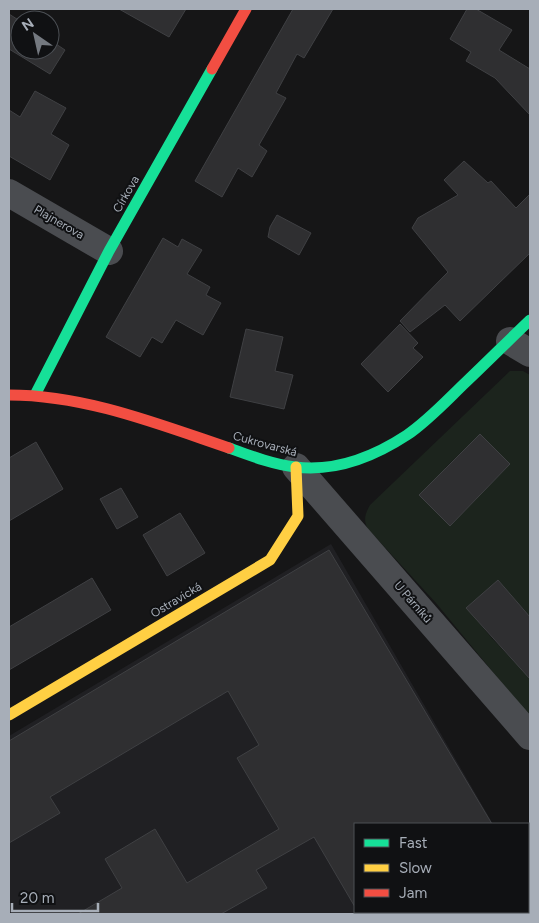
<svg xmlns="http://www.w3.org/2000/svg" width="539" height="923" font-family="Figtree,sans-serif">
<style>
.built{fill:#202023}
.green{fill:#1c241d;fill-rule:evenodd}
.building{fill:#2f2f31;stroke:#3f4043}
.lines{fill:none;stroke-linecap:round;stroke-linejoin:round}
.street{stroke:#4a4c50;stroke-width:28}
.fast{stroke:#16e098;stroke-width:11}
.slow{stroke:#ffcf43;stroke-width:11}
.jam{stroke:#f24e42;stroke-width:11}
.labels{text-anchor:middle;stroke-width:4;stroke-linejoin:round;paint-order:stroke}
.street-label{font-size:12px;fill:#a7aeb8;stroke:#101113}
</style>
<rect width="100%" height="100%" fill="#161617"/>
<polygon class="built" points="331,544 493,824 355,824 355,912 528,912 528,862 530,861 530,914 9,914 9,736"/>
<path class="green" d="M 510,371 L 523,371 L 530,375 L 530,617 L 498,580 L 467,608 L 490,636 L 524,672 L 530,667 L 530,717 L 436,603 L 368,529 C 363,520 365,514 370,505 ZM 480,434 L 510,464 L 450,526 L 445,468 Z"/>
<g class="building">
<polygon points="119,9 186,9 169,37"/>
<polygon points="293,9 333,9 304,58 297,54 276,93 286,98 259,145 267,151 252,177 238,168 222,197 195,181"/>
<polygon points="467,9 476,9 512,30 499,50 530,69 530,115 495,78 466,61 471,52 450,39"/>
<polygon points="9,14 20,21 20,50 50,50 50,40 65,50 50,74 9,49"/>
<polygon points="35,91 66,108 51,134 69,145 50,180 9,156 9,110 20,117"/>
<polygon points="464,161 488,183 491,181 516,208 530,194 530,253 460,321 445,305 410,332 400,321 448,272 412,228 418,218 458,195 444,180"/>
<polygon points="277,215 311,233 299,255 268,237 270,227"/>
<polygon points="163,238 178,247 182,239 202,250 187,274 210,287 206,295 221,303 203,335 176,320 162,343 152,337 140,357 106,337"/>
<polygon points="400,324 418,343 413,348 423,357 388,392 361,364"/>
<polygon points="246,329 283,337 275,371 293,375 284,409 230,397"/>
<polygon points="480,434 510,464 450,526 419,495"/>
<polygon points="36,442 63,489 9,521 9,458"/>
<polygon points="121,488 138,517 117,529 100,499"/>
<polygon points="180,513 205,553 167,576 143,535"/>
<polygon points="329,550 492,824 355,824 355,907 314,837 256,870 267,888 221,914 78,914 122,888 105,859 155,829 187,883 279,829 237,758 259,745 228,691 50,797 60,813 9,843 9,741"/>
<polygon points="92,578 111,610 9,670 9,627"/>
<polygon points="498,580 530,617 530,679 466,608"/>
</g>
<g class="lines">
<g class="street">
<polyline points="9,193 109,251"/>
<polyline points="510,341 530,353"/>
<polyline points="296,467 530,736"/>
</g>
<g class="fast">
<polyline points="35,395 109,251 212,69"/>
<path d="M 229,448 C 251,456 272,464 295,467 C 335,472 375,456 407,435 C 429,420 448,399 467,381 C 488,361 509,340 530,320"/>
</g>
<polyline class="slow" points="9,715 270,560 298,516 296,467"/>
<g class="jam">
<polyline points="212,69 246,9"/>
<path d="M 9,395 C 85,395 158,424 229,448"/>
</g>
</g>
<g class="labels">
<g class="street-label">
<text transform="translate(126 194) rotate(-60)" y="4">Církova</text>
<text transform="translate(59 222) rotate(30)" y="4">Plajnerova</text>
<text transform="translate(265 444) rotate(15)" y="4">Cukrovarská</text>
<text transform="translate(176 600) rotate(-31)" y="4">Ostravická</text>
<text transform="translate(413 602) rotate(49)" y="4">U Párníků</text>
</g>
</g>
<rect width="539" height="923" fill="none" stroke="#a7aeb8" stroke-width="20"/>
<rect x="354" y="823" width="175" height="90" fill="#101113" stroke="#4c5055"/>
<rect x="364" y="839" width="25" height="8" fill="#16e098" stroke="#4c5055"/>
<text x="399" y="848" font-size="15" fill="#a7aeb8">Fast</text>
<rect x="364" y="864" width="25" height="8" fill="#ffcf43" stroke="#4c5055"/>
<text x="399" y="873" font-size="15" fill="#a7aeb8">Slow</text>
<rect x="364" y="889" width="25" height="8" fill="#f24e42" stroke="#4c5055"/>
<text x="399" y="898" font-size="15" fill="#a7aeb8">Jam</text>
<g transform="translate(35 35) rotate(326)"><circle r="24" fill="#101113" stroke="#4c5055"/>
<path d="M0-4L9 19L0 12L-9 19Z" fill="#747980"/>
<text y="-8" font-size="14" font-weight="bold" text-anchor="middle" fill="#a7aeb8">N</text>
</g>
<path d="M12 903v8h86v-8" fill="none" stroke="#a7aeb8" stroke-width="2.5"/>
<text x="20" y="903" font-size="15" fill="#a7aeb8" stroke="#101113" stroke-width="4" paint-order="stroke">20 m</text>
</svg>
